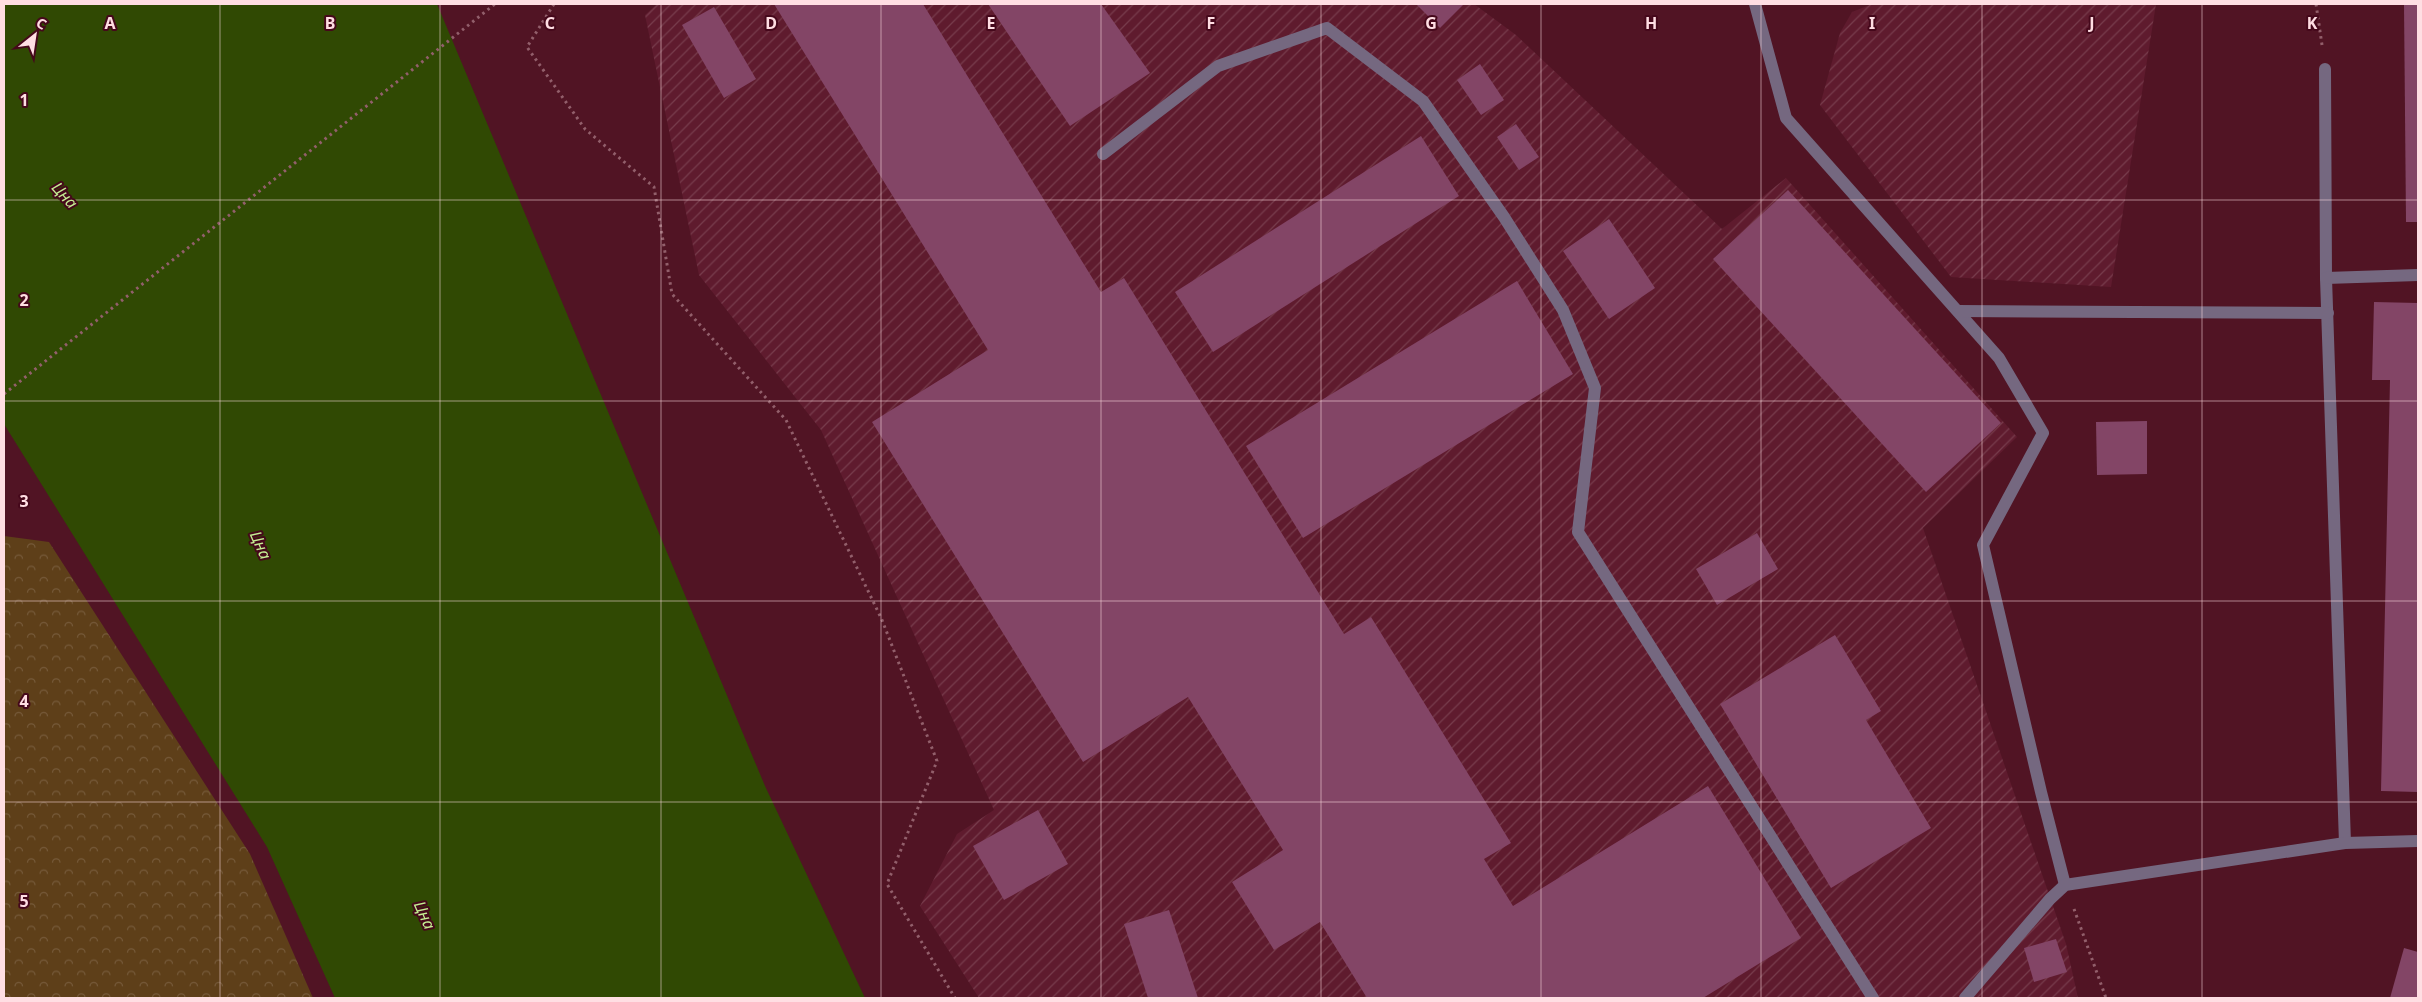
<svg xmlns="http://www.w3.org/2000/svg" width="2422" height="1002" font-family="'Noto Sans',sans-serif">
<style>
.industrial{fill:url(#industrial-furrows)}
.forest{fill:url(#forest-crowns)}
.water{fill:#304903}
.building{fill:#834566}
.lines{fill:none;stroke-linecap:round;stroke-linejoin:round}
.path{stroke:#925f6b;stroke-width:3;stroke-dasharray:2.5 4;stroke-linecap:butt}
.service{stroke:#756880;stroke-width:12}
.grid{fill:none;stroke:#ffdee3;stroke-width:1;stroke-opacity:0.55}
.labels{text-anchor:middle;stroke-width:4;stroke-linejoin:round;paint-order:stroke}
.water-label{font-size:16px;font-style:italic;fill:#c5ee93;stroke:#45081b}
.grid-label{font-size:16px;text-anchor:middle;font-weight:bold;fill:#ffdee3;stroke:#45081b;stroke-width:4;stroke-linejoin:round;paint-order:stroke}
</style>
<defs>
<pattern id="industrial-furrows" width="10" height="10" patternUnits="userSpaceOnUse" patternTransform="scale(1.25)"><rect width="10" height="10" fill="#5f1b2e"/><path d="M-1 1l2-2M0 10L10 0M9 11l2-2" fill="none" stroke="#773c4c"/></pattern>
<pattern id="forest-crowns" width="20" height="18" patternUnits="userSpaceOnUse" patternTransform="scale(1.25)"><rect width="20" height="18" fill="#5e3f19"/><path d="M2 6a3 3 0 1 1 6 0M12 15a3 3 0 1 1 6 0" fill="none" stroke="#765a3a"/></pattern>
</defs>
<rect width="100%" height="100%" fill="#511424"/>
<g class="industrial">
<polygon points="657,4 1474,4 1516,35 1722,229 1786,178 2017,437 1923,528 2066,944 2078,998 979,998 920,906 957,834 994,810 821,430 699,275 645,15"/>
<polygon points="1872,4 2156,4 2111,287 1951,277 1820,105 1840,33 1852,12"/>
</g>
<polygon class="forest" points="4,536 49,542 250,854 313,998 4,998"/>
<polygon class="water" points="4,4 437,4 765,786 865,998 335,998 267,847 4,424"/>
<g class="building">
<polygon points="774,4 923,4 1101,292 1124,278 1344,634 1371,617 1511,843 1484,859 1513,906 1708,786 1801,938 1703,998 1367,998 1320,922 1274,950 1232,882 1283,850 1188,697 1083,762 872,422 988,350"/>
<polygon points="988,4 1101,4 1150,73 1070,126"/>
<polygon points="1416,4 1464,4 1440,28"/>
<polygon points="2404,4 2418,4 2418,222 2406,222"/>
<polygon points="714,7 756,79 724,98 682,25"/>
<polygon points="1480,64 1504,100 1481,115 1457,80"/>
<polygon points="1516,124 1539,157 1519,170 1497,137"/>
<polygon points="1421,136 1459,196 1213,352 1175,292"/>
<polygon points="1788,190 2001,423 1926,492 1713,259"/>
<polygon points="1609,219 1655,288 1609,319 1563,251"/>
<polygon points="1517,281 1573,374 1303,538 1246,446"/>
<polygon points="2374,302 2418,303 2418,792 2381,791 2390,380 2372,380"/>
<polygon points="2147,421 2147,474 2097,475 2096,422"/>
<polygon points="1757,533 1778,569 1717,605 1696,569"/>
<polygon points="1835,635 1881,711 1866,720 1931,828 1831,888 1720,704"/>
<polygon points="1038,810 1068,864 1004,900 973,846"/>
<polygon points="1169,910 1198,998 1148,998 1124,924"/>
<polygon points="2056,939 2067,972 2034,982 2024,948"/>
<polygon points="2404,948 2418,952 2418,998 2390,998"/>
</g>
<g class="lines">
<g class="path">
<polyline points="554,4 527,47 585,129 654,187 672,294 786,420 882,620 937,761 887,884 955,998"/>
<polyline points="2316,4 2322,45"/>
<polyline points="4,394 495,4"/>
<polyline points="2074,909 2106,998"/>
</g>
<g class="service">
<polyline points="1755,4 1786,118 1999,358 2043,433 1983,545 2041,792 2065,885"/>
<polyline points="2325,69 2326,278 2345,843"/>
<polyline points="1103,154 1218,66 1327,28 1423,101 1504,217 1563,310 1595,388 1578,532 1873,998"/>
<polyline points="2326,278 2418,275"/>
<polyline points="1958,311 2328,313"/>
<polyline points="1965,998 2050,899 2065,885 2345,843 2418,841"/>
</g>
</g>
<path class="grid" d="M 220,4 L 220,998M 440,4 L 440,998M 661,4 L 661,998M 881,4 L 881,998M 1101,4 L 1101,998M 1321,4 L 1321,998M 1541,4 L 1541,998M 1761,4 L 1761,998M 1982,4 L 1982,998M 2202,4 L 2202,998M 4,200 L 2418,200M 4,401 L 2418,401M 4,601 L 2418,601M 4,802 L 2418,802"/>
<g class="labels">
<g class="water-label">
<text transform="translate(65 195) rotate(48)" y="6">Цна</text>
<text transform="translate(261 545) rotate(66)" y="6">Цна</text>
<text transform="translate(425 915) rotate(66)" y="6">Цна</text>
</g>
</g>
<g class="grid-label">
<text x="110" y="29">A</text>
<text x="330" y="29">B</text>
<text x="550" y="29">C</text>
<text x="771" y="29">D</text>
<text x="991" y="29">E</text>
<text x="1211" y="29">F</text>
<text x="1431" y="29">G</text>
<text x="1651" y="29">H</text>
<text x="1872" y="29">I</text>
<text x="2092" y="29">J</text>
<text x="2312" y="29">K</text>
<text x="24" y="106">1</text>
<text x="24" y="306">2</text>
<text x="24" y="507">3</text>
<text x="24" y="707">4</text>
<text x="24" y="907">5</text>
</g>
<rect width="2422" height="1002" fill="none" stroke="#ffdee3" stroke-width="10"/>
<g transform="translate(35 35) rotate(30)" stroke="#45081b" stroke-width="4" paint-order="stroke">
<path d="M0-4L9 19L0 12L-9 19Z" fill="#ffdee3"/>
<text y="-8" font-size="14" font-weight="bold" text-anchor="middle" fill="#ffdee3">С</text>
</g>
</svg>
